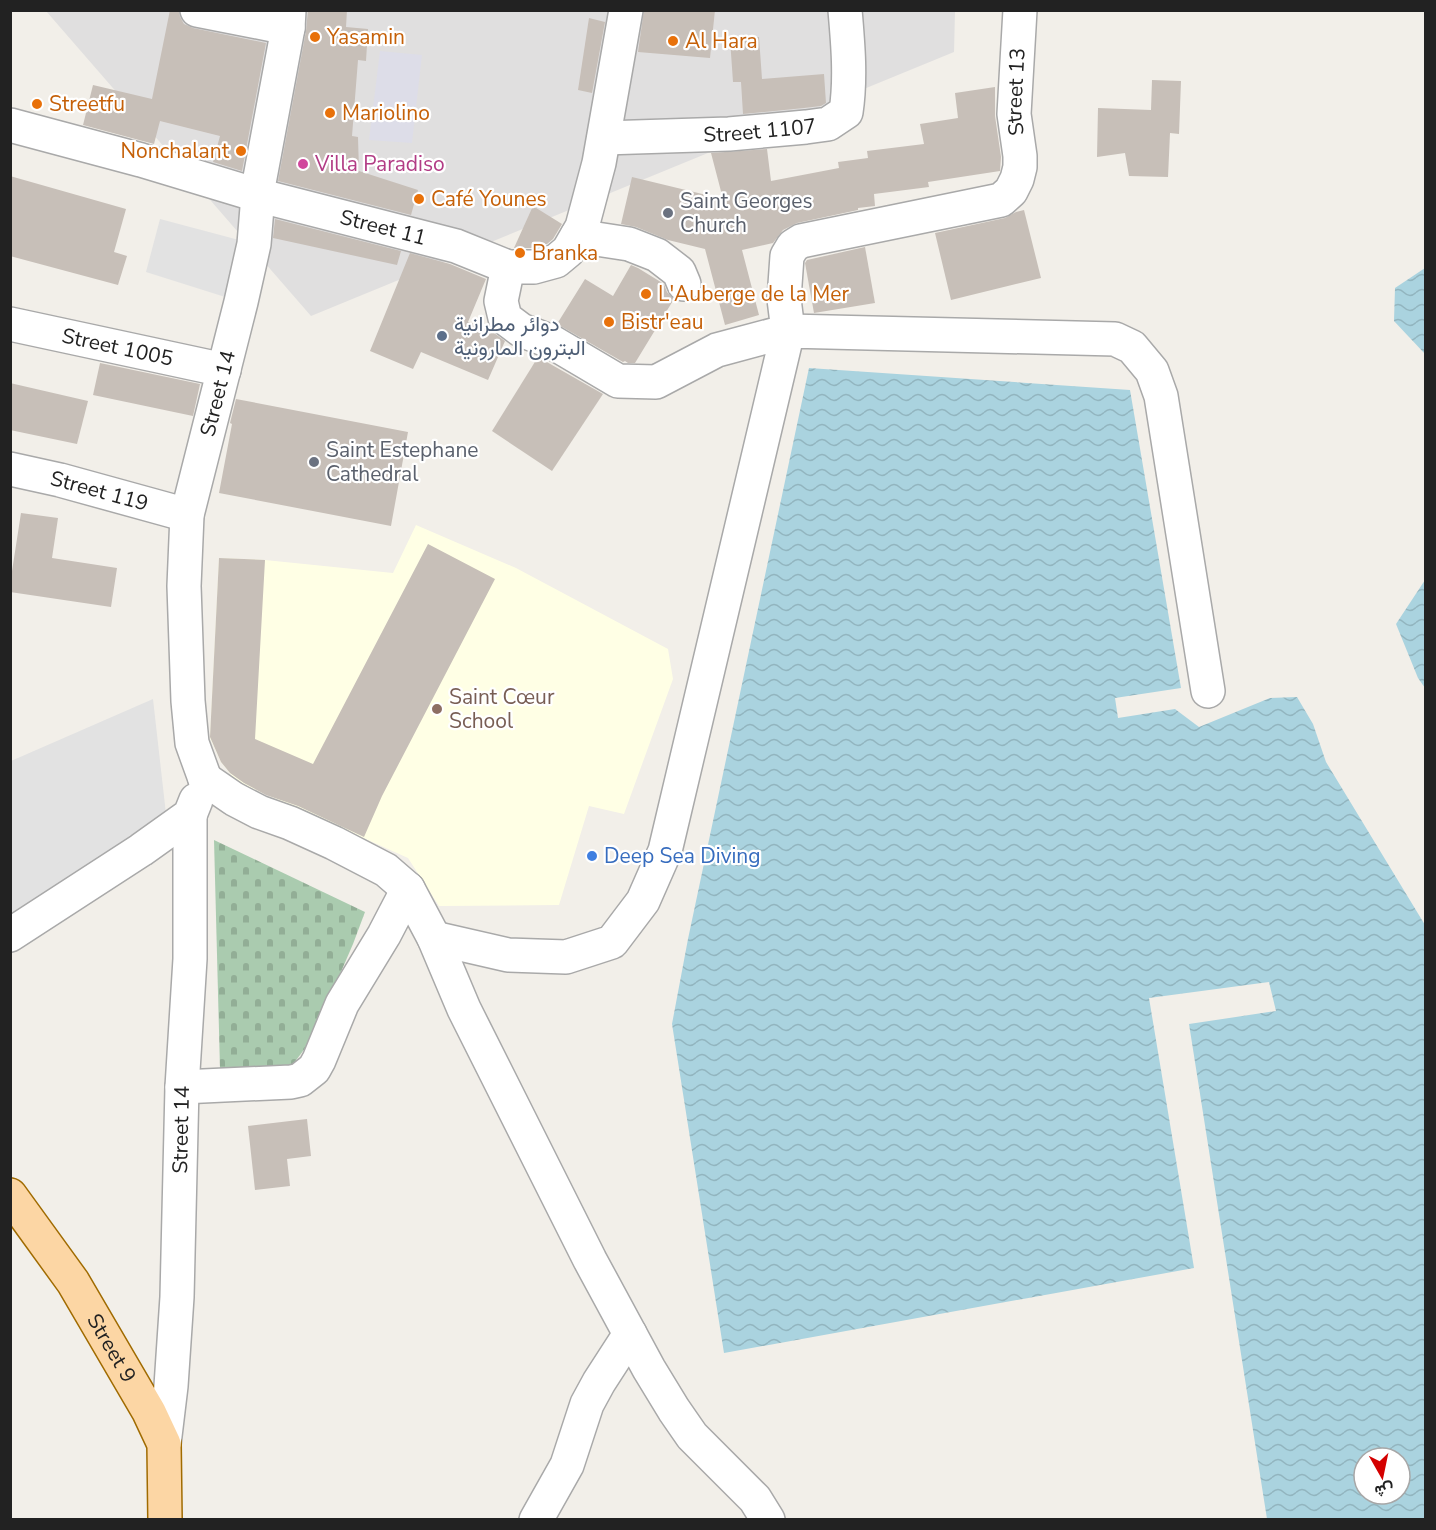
<svg xmlns="http://www.w3.org/2000/svg" width="1436" height="1530" font-family="'Nunito Sans',Vazirmatn,sans-serif">
<style>
.residential{fill:#e0dfdf}
.education{fill:#ffffe5}
.cemetery{fill:url(#cemetery-stones)}
.parking{fill:#e2e2e2}
.plaza{fill:#dddde8}
.water{fill:url(#water-waves);fill-rule:evenodd}
.building{fill:#c7bfb8}
.lines{fill:none;stroke-linecap:round;stroke-linejoin:round}
.minor-casing{stroke:#a9a9a9;stroke-width:36}
.major-casing{stroke:#a06b00;stroke-width:36}
.minor{stroke:#fff;stroke-width:33}
.major{stroke:#fcd6a4;stroke-width:33}
.food-dot{fill:#e8710a;stroke:#fff;stroke-width:2}
.hotel-dot{fill:#d1479c;stroke:#fff;stroke-width:2}
.worship-dot{fill:#6b7280;stroke:#fff;stroke-width:2}
.service-dot{fill:#5c6f8a;stroke:#fff;stroke-width:2}
.education-dot{fill:#8d6e63;stroke:#fff;stroke-width:2}
.shop-dot{fill:#3f7fe0;stroke:#fff;stroke-width:2}
.labels{text-anchor:middle;stroke-width:4.5;stroke-linejoin:round;paint-order:stroke}
.food-label{font-size:21px;fill:#c56008;stroke:#fff;text-anchor:start}
.street-label{font-size:21px;fill:#222;stroke:#fff}
.hotel-label{font-size:21px;fill:#b23c85;stroke:#fff;text-anchor:start}
.worship-label{font-size:21px;fill:#5b616d;stroke:#fff;text-anchor:start}
.service-label{font-size:21px;fill:#4e5e75;stroke:#fff;text-anchor:start}
.education-label{font-size:21px;fill:#785e54;stroke:#fff;text-anchor:start}
.shop-label{font-size:21px;fill:#366cbe;stroke:#fff;text-anchor:start}
</style>
<defs>
<pattern id="cemetery-stones" width="16" height="16" patternUnits="userSpaceOnUse" patternTransform="scale(1.5)"><rect width="16" height="16" fill="#aacbaf"/><path d="M2 7V4a2 2 0 0 1 4 0v3zM10 15v-3a2 2 0 0 1 4 0v3z" fill="#92ae96"/></pattern>
<pattern id="water-waves" width="16" height="10" patternUnits="userSpaceOnUse" patternTransform="scale(1.5)"><rect width="16" height="10" fill="#aad3df"/><path d="M0 5q4-4 8 0t8 0" fill="none" stroke="#92b5bf"/></pattern>
</defs>
<rect width="100%" height="100%" fill="#f2efe9"/>
<polygon class="residential" points="46,11 955,11 954,52 311,316"/>
<polygon class="education" points="416,525 516,568 668,649 673,679 624,814 589,806 559,905 439,906 408,858 236,781 221,762 210,738 219,558 265,560 393,573"/>
<polygon class="cemetery" points="214,840 365,912 353,944 312,1039 291,1067 220,1069"/>
<g class="parking">
<polygon points="160,219 254,244 241,302 146,272"/>
<polygon points="153,699 166,814 11,920 11,761"/>
</g>
<polygon class="plaza" points="380,51 422,55 412,143 369,140"/>
<g class="water">
<polygon points="1425,268 1425,354 1394,321 1395,288"/>
<path d="M 809,368 L 1130,390 L 1181,688 L 1115,698 L 1118,718 L 1175,709 L 1199,727 L 1270,698 L 1297,697 L 1313,724 L 1326,762 L 1425,925 L 1425,1519 L 1267,1519 L 1189,1024 L 1276,1011 L 1269,982 L 1149,998 L 1194,1268 L 724,1353 L 672,1024 L 688,939 ZM 1364,1458 L 1400,1458 L 1400,1494 L 1364,1494 Z"/>
<polygon points="1425,580 1425,688 1418,678 1396,624"/>
</g>
<g class="building">
<polygon points="170,10 179,10 180,17 184,24 193,28 266,43 242,171 213,162 220,136 160,121 154,144 83,125 93,85 152,99"/>
<polygon points="308,10 347,10 346,27 368,29 366,61 358,60 352,136 358,137 359,171 418,190 411,215 278,181 306,31"/>
<polygon points="644,10 715,10 710,58 638,52"/>
<polygon points="589,18 605,22 592,93 578,90"/>
<polygon points="759,37 762,79 824,74 826,103 821,106 804,108 743,114 741,82 733,82 730,39"/>
<polygon points="1152,80 1181,81 1179,134 1170,133 1168,177 1129,176 1125,153 1097,157 1098,108 1151,110"/>
<polygon points="995,87 995,116 1001,157 1000,171 928,182 929,187 874,194 875,206 858,208 858,210 797,223 783,230 773,243 742,250 759,315 725,325 705,249 668,240 636,227 621,224 632,177 723,199 711,153 767,149 771,181 839,168 838,162 868,158 867,151 924,144 920,124 958,118 955,93"/>
<polygon points="10,176 126,209 114,252 127,256 118,285 10,256"/>
<polygon points="533,206 562,224 553,239 547,244 531,248 514,248"/>
<polygon points="1024,210 1041,278 951,300 935,233 1005,218 1016,212"/>
<polygon points="275,219 401,251 397,265 273,238"/>
<polygon points="865,247 875,303 814,313 805,263 807,260"/>
<polygon points="410,253 450,264 486,279 468,322 491,329 494,333 505,341 488,380 421,352 413,369 370,351"/>
<polygon points="631,265 638,268 664,284 667,292 674,299 635,363 628,363 625,361 623,362 557,324 585,279 613,296"/>
<polygon points="538,357 603,394 552,471 492,431"/>
<polygon points="100,363 200,384 193,416 93,395"/>
<polygon points="10,383 88,401 77,444 10,430"/>
<polygon points="236,399 408,432 391,526 219,493 232,424 230,423"/>
<polygon points="21,513 58,518 52,558 117,568 111,607 10,592 10,584"/>
<polygon points="428,544 495,579 382,796 364,837 298,806 266,795 244,783 230,773 221,762 210,737 219,558 265,560 255,739 313,764"/>
<polygon points="307,1119 311,1156 287,1159 290,1186 255,1190 248,1126"/>
</g>
<g class="lines">
<g class="minor-casing">
<g id="minor">
<polyline points="197,10 288,28"/>
<path id="s1" d="M 10,125 L 141,160 L 257,195 L 456,246 L 508,267 L 534,267 L 556,261 L 568,251 L 582,227 L 599,163 L 626,10"/>
<path id="s2" d="M 604,138 L 729,134 L 806,127 L 828,124 L 846,112 C 851,79 848,44 845,10"/>
<polyline points="577,236 629,244 657,255 679,272 684,284"/>
<path id="s3" d="M 508,267 L 501,301 L 505,318 L 521,330 L 552,342 L 618,381 L 656,382 L 717,350 L 788,331 L 784,299 L 787,256 L 793,246 L 801,241 L 1001,200 L 1011,191 L 1017,179 L 1020,167 L 1020,156 L 1014,114 L 1020,10"/>
<path id="s4" d="M 10,324 L 224,370"/>
<path id="s5" d="M 10,469 L 60,480 L 187,515"/>
<polyline points="205,779 234,799 259,812 290,823 334,843 386,870 408,889 434,938 464,1009 590,1260 649,1369 674,1410 692,1436 755,1499 768,1520"/>
<path id="s6" d="M 205,779 L 192,743 L 188,701 L 184,586 L 187,515 L 241,302 L 254,244 L 259,183 L 288,28 L 289,10"/>
<polyline points="10,935 141,850 190,815 196,800"/>
<polyline points="434,938 508,955 566,957 612,942 643,901 665,851 788,331 1115,339 1132,347 1152,371 1161,396 1208,691"/>
<polyline points="182,1087 291,1082 300,1080 314,1069 319,1060 342,1004 384,935 408,889"/>
<path id="s7" d="M 164,1444 L 171,1386 L 177,1297 L 182,1087 L 190,959 L 190,815"/>
<polyline points="536,1520 567,1465 587,1404 599,1382 630,1334"/>
</g>
</g>
<g class="major-casing">
<g id="major">
<path id="s8" d="M 10,1195 L 73,1282 L 149,1412 L 164,1444 L 165,1520"/>
</g>
</g>
<use href="#minor" class="minor"/>
<use href="#major" class="major"/>
</g>
<g class="food-dot">
<circle cx="315" cy="37" r="6"/>
<circle cx="673" cy="41" r="6"/>
<circle cx="37" cy="104" r="6"/>
<circle cx="330" cy="113" r="6"/>
<circle cx="241" cy="151" r="6"/>
<circle cx="419" cy="199" r="6"/>
<circle cx="520" cy="253" r="6"/>
<circle cx="646" cy="294" r="6"/>
<circle cx="609" cy="322" r="6"/>
</g>
<circle class="hotel-dot" cx="303" cy="164" r="6"/>
<g class="worship-dot">
<circle cx="668" cy="213" r="6"/>
<circle cx="314" cy="462" r="6"/>
</g>
<circle class="service-dot" cx="442" cy="336" r="6"/>
<circle class="education-dot" cx="437" cy="709" r="6"/>
<circle class="shop-dot" cx="592" cy="856" r="6"/>
<g class="labels">
<g class="food-label">
<text x="327" y="44">Yasamin</text>
<text x="685" y="48">Al Hara</text>
<text x="49" y="111">Streetfu</text>
<text x="342" y="120">Mariolino</text>
<text x="229" y="158" text-anchor="end">Nonchalant</text>
<text x="431" y="206">Café Younes</text>
<text x="532" y="260">Branka</text>
<text x="658" y="301">L'Auberge de la Mer</text>
<text x="621" y="329">Bistr'eau</text>
</g>
<g class="street-label">
<text dy="7" stroke="none"><textPath href="#s3" startOffset="778">Street 13</textPath></text>
<text dy="7" stroke="none"><textPath href="#s2" startOffset="156">Street 1107</textPath></text>
<text dy="7" stroke="none"><textPath href="#s1" startOffset="387">Street 11</textPath></text>
<text dy="7" stroke="none"><textPath href="#s4" startOffset="110">Street 1005</textPath></text>
<text dy="7" stroke="none"><textPath href="#s6" startOffset="392">Street 14</textPath></text>
<text dy="7" stroke="none"><textPath href="#s5" startOffset="92">Street 119</textPath></text>
<text dy="7" stroke="none"><textPath href="#s7" startOffset="315">Street 14</textPath></text>
<text dy="7" stroke="none"><textPath href="#s8" startOffset="184">Street 9</textPath></text>
</g>
<g class="hotel-label">
<text x="315" y="171">Villa Paradiso</text>
</g>
<g class="worship-label">
<text x="680" y="208">Saint Georges<tspan x="680" dy="24">Church</tspan></text>
<text x="326" y="457">Saint Estephane<tspan x="326" dy="24">Cathedral</tspan></text>
</g>
<g class="service-label">
<text x="454" y="331">دوائر مطرانية<tspan x="454" dy="24">البترون المارونية</tspan></text>
</g>
<g class="education-label">
<text x="449" y="704">Saint Cœur<tspan x="449" dy="24">School</tspan></text>
</g>
<g class="shop-label">
<text x="604" y="863">Deep Sea Diving</text>
</g>
</g>
<rect width="1436" height="1530" fill="none" stroke="#222222" stroke-width="24"/>
<g transform="translate(1382 1476) rotate(171)"><circle r="28" fill="#ffffff" stroke="#a7a7a7" stroke-width="1.5"/>
<path d="M0-4.5L10 22L0 15L-10 22Z" fill="#d40000"/>
<text y="-9" font-size="16" font-weight="bold" text-anchor="middle" fill="#222222">ش</text>
</g>
</svg>
